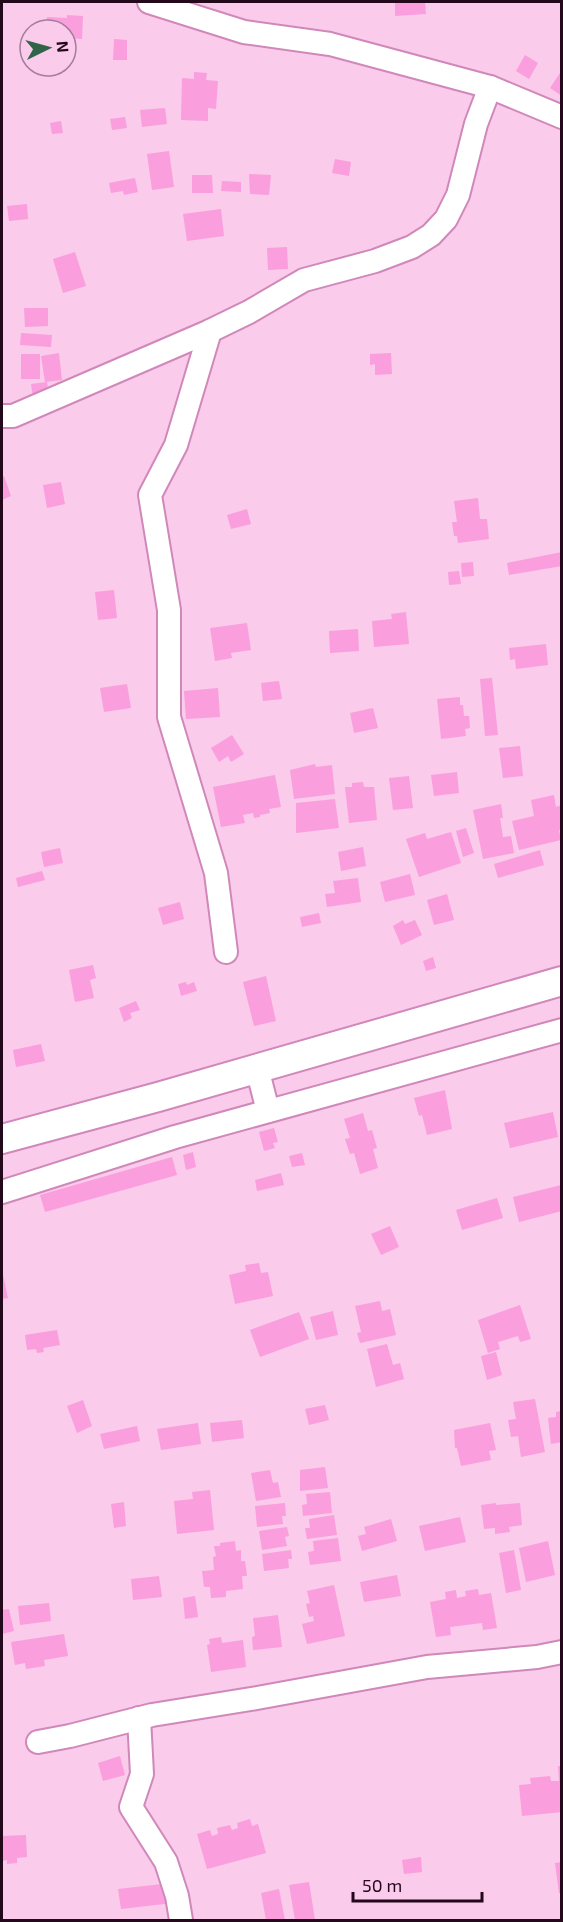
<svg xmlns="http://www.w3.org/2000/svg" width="563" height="1922" font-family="'Exo 2',sans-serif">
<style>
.building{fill:#fa9ede}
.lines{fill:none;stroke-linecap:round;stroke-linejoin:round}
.minor-casing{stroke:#d088ba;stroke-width:26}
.major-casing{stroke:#d088ba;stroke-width:32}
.minor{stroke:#fff;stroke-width:22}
.major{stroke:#fff;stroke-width:28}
</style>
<rect width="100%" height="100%" fill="#facbea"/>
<g class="building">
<polygon points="395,2 425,2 426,14 395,16"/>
<polygon points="67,15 83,16 82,39 66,38 66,30 46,30 47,17 67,18"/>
<polygon points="114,39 127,40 127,60 113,60"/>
<polygon points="525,55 538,63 529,79 516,71"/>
<polygon points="562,70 562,96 550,88"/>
<polygon points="194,72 207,73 206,80 218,81 216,109 208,108 208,121 181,120 182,78 194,79"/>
<polygon points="165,108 167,124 142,127 140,110"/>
<polygon points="125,117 127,128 112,130 110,119"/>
<polygon points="61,121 63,133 52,134 50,123"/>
<polygon points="169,151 174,187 152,190 147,154"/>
<polygon points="335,159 351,162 349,176 332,173"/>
<polygon points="249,174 271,175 269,195 250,194"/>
<polygon points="192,175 212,175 213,193 192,193"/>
<polygon points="135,178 138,192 124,195 123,191 111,193 109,183"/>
<polygon points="222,181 241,182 241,192 221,191"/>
<polygon points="27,204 28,219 9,221 7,206"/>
<polygon points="221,209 224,236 187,241 183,214"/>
<polygon points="287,247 288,269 268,270 267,248"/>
<polygon points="75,252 86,286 63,293 53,259"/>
<polygon points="24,308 48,308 48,326 25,327"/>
<polygon points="21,333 52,335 51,347 20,345"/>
<polygon points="59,353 62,380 45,382 41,356"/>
<polygon points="391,353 392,374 375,375 375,364 370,365 370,354"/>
<rect x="21" y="354" width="19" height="25"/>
<polygon points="47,382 49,396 33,398 31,384"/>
<polygon points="4,476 11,496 2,500 2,477"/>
<polygon points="61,482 65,504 47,508 43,485"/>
<polygon points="478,498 480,519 487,519 489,539 458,543 457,536 454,536 452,522 457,522 454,501"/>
<polygon points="247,509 251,524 231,529 227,515"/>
<polygon points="562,552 562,566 509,575 507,563"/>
<polygon points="473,562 474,576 462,577 461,563"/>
<polygon points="459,571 461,584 449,585 448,572"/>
<polygon points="114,590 117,618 98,620 95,592"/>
<polygon points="406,612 409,644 374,647 372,621 392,619 391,614"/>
<polygon points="247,623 251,650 231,653 232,658 215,661 210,628"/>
<polygon points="358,629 359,651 330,653 329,631"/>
<polygon points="546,644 548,665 516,669 515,659 510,660 509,648"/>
<polygon points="492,678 498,735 485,736 480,679"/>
<polygon points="279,681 282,699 263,701 261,683"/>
<polygon points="127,684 131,708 104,712 100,688"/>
<polygon points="218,688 220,717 186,719 184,691"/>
<polygon points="460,697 460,705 463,705 464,716 469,716 470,728 465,729 466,736 441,739 437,699"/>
<polygon points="373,708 378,728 354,733 350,713"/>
<polygon points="232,735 244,754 231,762 228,756 219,762 211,748"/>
<polygon points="520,746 523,776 503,778 499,748"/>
<polygon points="315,764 316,767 332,765 335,794 294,799 290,770"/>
<polygon points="457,772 459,793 434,796 431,775"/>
<polygon points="275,775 281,807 269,809 270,813 260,815 260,817 254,818 253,813 243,815 245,823 221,827 213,787"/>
<polygon points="409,776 413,808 393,810 389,778"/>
<polygon points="363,782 364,787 374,787 377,820 349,823 345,787 352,787 352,783"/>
<polygon points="554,795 556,807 562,805 562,830 559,830 561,840 519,850 512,821 534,816 531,800"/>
<polygon points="335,799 339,828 296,833 296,803"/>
<polygon points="501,804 503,818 500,818 503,837 511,836 514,853 483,859 473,810"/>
<polygon points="466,828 474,853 463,857 456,831"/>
<polygon points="451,832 461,863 419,877 406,839 425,833 427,839"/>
<polygon points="363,847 366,866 341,871 338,852"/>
<polygon points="60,848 63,863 44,867 41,852"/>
<polygon points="540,850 544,865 498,878 494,864"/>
<polygon points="42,871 45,880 18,887 16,878"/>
<polygon points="410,874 415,895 385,902 380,882"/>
<polygon points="358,878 361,902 327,907 325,894 335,893 333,881"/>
<polygon points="447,894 454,920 434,925 427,900"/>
<polygon points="180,902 184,919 163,925 158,908"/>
<polygon points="319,913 321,923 302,927 300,917"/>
<polygon points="403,920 405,924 415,920 422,935 401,945 393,926"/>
<polygon points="433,957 436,968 426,971 423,961"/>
<polygon points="93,965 96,978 90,980 94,998 75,1002 69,970"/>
<polygon points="266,976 276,1021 254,1026 243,982"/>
<polygon points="186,982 187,985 194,982 197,991 181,996 178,984"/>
<polygon points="136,1001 140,1010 130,1013 132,1018 124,1022 119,1008"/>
<polygon points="41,1044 45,1061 16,1067 13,1050"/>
<polygon points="445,1090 452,1129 427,1135 422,1115 419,1116 414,1098"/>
<polygon points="553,1112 558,1137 510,1148 504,1123"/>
<polygon points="363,1113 368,1131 372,1130 377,1148 373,1149 378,1168 360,1174 354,1153 350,1154 345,1139 350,1138 344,1119"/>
<polygon points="274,1128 278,1142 273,1143 275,1148 264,1151 259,1132"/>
<polygon points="193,1152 196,1167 186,1170 183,1155"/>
<polygon points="302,1153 305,1165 292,1167 289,1156"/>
<polygon points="172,1157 177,1175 45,1212 40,1195"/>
<polygon points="281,1173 284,1185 257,1191 255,1180"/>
<polygon points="561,1185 562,1211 519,1222 513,1197"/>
<polygon points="497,1198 503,1218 462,1230 456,1210"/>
<polygon points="390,1226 399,1247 381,1255 371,1234"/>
<polygon points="259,1263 261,1273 268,1272 273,1296 235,1304 229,1275 246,1271 245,1265"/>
<polygon points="2,1270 8,1298 2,1299"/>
<polygon points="380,1301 382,1311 390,1309 396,1335 360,1343 357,1333 361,1332 355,1306"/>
<polygon points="520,1305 531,1339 520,1342 518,1336 498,1342 500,1349 488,1353 478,1320"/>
<polygon points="333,1311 338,1335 316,1340 310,1317"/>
<polygon points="299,1312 309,1339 260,1357 250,1330"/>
<polygon points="57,1330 60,1345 43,1348 44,1352 37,1353 36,1349 27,1350 25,1335"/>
<polygon points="387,1344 393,1365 400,1363 404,1379 376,1387 367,1349"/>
<polygon points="496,1352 502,1375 487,1380 481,1356"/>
<polygon points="535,1399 545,1452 521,1457 518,1436 511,1437 508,1420 516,1419 513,1402"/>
<polygon points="83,1400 92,1426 77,1433 67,1406"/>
<polygon points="325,1405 329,1420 309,1425 305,1409"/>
<polygon points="562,1411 562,1442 551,1444 548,1418 556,1417 556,1412"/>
<polygon points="242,1420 244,1438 212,1442 210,1423"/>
<polygon points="198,1423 201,1444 161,1450 157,1429"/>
<polygon points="490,1423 496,1450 489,1451 491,1460 461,1466 457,1448 455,1448 454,1430"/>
<polygon points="137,1426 140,1441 104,1449 100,1434"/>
<polygon points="325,1467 328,1488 300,1491 300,1470"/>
<polygon points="270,1470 273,1483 278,1482 281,1497 256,1501 251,1473"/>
<polygon points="210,1490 214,1530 177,1534 174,1501 193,1499 192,1492"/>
<polygon points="330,1492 332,1513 303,1516 302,1505 307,1504 306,1494"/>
<polygon points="124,1502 126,1526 114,1528 111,1504"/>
<polygon points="285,1503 286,1516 282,1516 283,1524 257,1527 255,1506"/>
<polygon points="496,1503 496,1505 520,1503 522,1525 509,1527 510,1532 495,1534 495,1528 484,1529 481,1505"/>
<polygon points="334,1515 337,1535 307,1539 305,1528 310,1528 309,1519"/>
<polygon points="460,1517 466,1542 425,1551 419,1526"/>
<polygon points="391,1519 397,1541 362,1551 358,1536 366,1534 364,1527"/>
<polygon points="287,1527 289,1536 285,1537 287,1546 262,1550 259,1531"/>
<polygon points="338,1538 341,1561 310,1565 308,1552 314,1551 313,1541"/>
<polygon points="235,1541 236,1551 241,1550 241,1561 245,1561 247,1576 242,1576 243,1589 226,1591 226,1597 211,1598 210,1587 204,1587 202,1571 214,1570 213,1557 216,1556 214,1546 220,1546 220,1543"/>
<polygon points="548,1541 555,1575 526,1582 519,1548"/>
<polygon points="291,1550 292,1559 288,1559 289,1568 264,1571 262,1554"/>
<polygon points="514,1550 521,1590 506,1593 499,1553"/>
<polygon points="397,1575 401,1596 364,1602 360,1582"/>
<polygon points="159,1576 162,1597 133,1600 131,1579"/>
<polygon points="334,1585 345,1636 307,1644 302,1624 314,1621 313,1616 309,1617 306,1604 310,1603 307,1591"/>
<polygon points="478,1589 479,1595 491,1593 497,1628 483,1630 482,1623 450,1627 451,1635 436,1637 430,1602 446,1599 445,1592 456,1590 457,1598 466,1596 465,1591"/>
<polygon points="195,1596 198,1617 185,1619 183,1598"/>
<polygon points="49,1603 51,1621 20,1625 18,1606"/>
<polygon points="9,1609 14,1631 2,1634 2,1610"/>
<polygon points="278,1615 282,1647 253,1650 252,1637 255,1636 253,1618"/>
<polygon points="64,1634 68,1656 44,1660 45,1666 26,1669 25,1663 15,1665 11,1642"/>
<polygon points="221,1637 222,1643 243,1640 246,1667 211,1672 207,1645 210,1644 209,1639"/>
<polygon points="120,1756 125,1775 103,1781 98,1763"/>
<polygon points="558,1766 562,1766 562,1812 522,1816 519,1785 531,1784 530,1778 550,1776 551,1781 559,1781"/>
<polygon points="250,1819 252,1826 258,1824 266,1853 207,1869 197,1834 210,1830 212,1836 218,1834 217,1828 230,1825 232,1830 238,1828 237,1823"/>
<polygon points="26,1835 27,1857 17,1858 17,1863 7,1864 7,1860 2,1861 2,1836"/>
<polygon points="421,1857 422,1872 404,1874 402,1860"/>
<polygon points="562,1862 562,1893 559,1893 555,1863"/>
<polygon points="309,1882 315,1920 295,1920 289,1885"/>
<polygon points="171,1883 173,1903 121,1909 118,1889"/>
<polygon points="279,1889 285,1920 266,1920 261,1893"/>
</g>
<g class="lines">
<g class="minor-casing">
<g id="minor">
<polyline points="149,2 244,32 330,44 490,87 562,117"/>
<polyline points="210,331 176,445 150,495 169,610 169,717 216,873 226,952"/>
<polyline points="2,416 13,416 210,331 249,312 304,280 375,261 412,247 431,235 446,219 458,195 476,124 490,87"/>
<polyline points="257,1068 268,1111"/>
<polyline points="2,1192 175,1137 562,1030"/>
<polyline points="139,1718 142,1774 131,1807 166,1862 177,1896 181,1920"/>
<polyline points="38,1742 70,1736 152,1715 257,1698 427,1667 537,1657 562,1652"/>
</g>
</g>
<g class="major-casing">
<polyline id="major" points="2,1139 158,1097 562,981"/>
</g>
<use href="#minor" class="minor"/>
<use href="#major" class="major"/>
</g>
<rect width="563" height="1922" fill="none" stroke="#24091d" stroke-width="6"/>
<g transform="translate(48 48) rotate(85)"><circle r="28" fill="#facbea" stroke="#a47d98" stroke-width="1.5"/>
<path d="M0-4.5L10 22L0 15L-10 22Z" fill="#306449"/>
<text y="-9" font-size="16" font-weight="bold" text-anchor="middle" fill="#24091d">N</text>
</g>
<path d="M353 1892v9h129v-9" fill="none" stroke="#24091d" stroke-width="3"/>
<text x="362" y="1892" font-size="18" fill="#24091d" stroke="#facbea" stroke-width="4.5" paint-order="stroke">50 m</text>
</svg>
